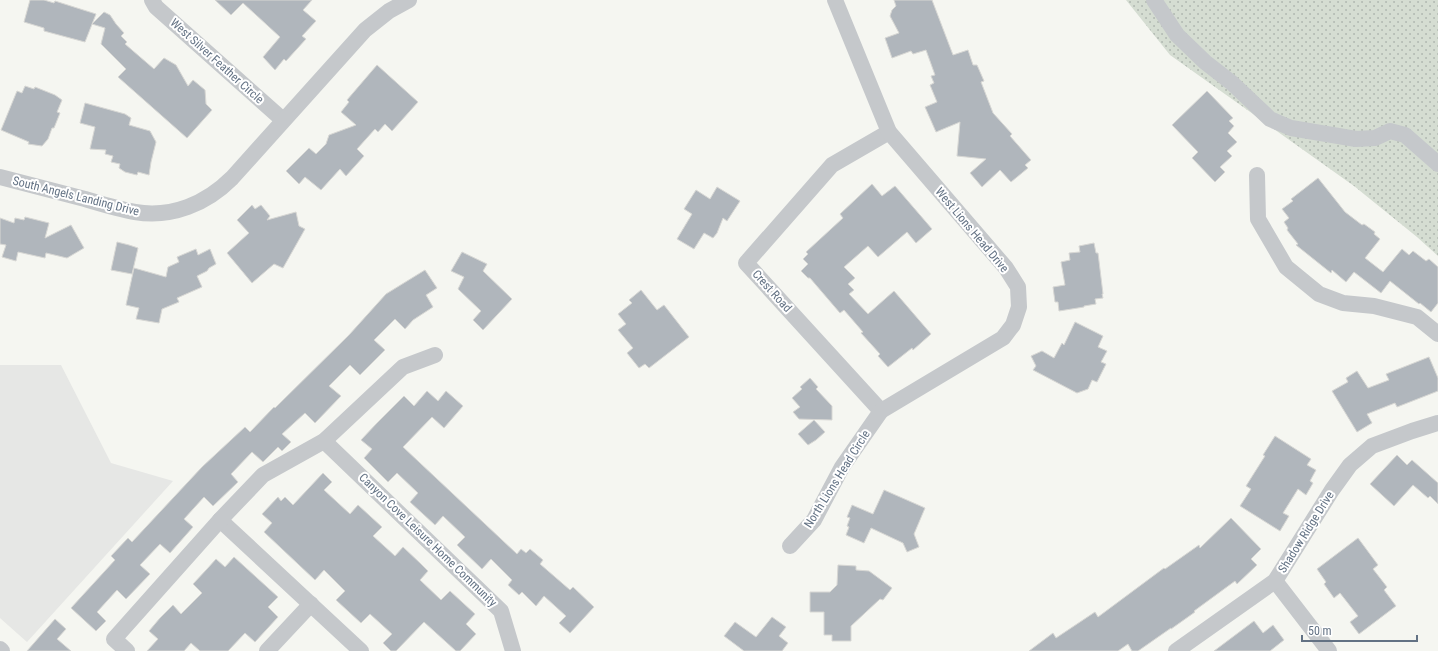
<svg xmlns="http://www.w3.org/2000/svg" width="1438" height="651" font-family="'Roboto Condensed',sans-serif">
<style>
.built{fill:#e6e7e5}
.grass{fill:url(#grass-dots)}
.building{fill:#b0b6bc;stroke:#d7d7d4}
.lines{fill:none;stroke-linecap:round;stroke-linejoin:round}
.minor{stroke:#c5c8cb;stroke-width:16}
.labels{text-anchor:middle;stroke-width:4;stroke-linejoin:round;paint-order:stroke}
.street-label{font-size:12px;fill:#637284;stroke:#fff}
</style>
<defs>
<pattern id="grass-dots" width="8" height="8" patternUnits="userSpaceOnUse"><rect width="8" height="8" fill="#d5ddd2"/><path d="M2 2h.1M6 6h.1" fill="none" stroke="#b0b8b0" stroke-width="1.8" stroke-linecap="round"/></pattern>
</defs>
<rect width="100%" height="100%" fill="#f5f6f1"/>
<polygon class="built" points="0,365 61,365 111,463 173,481 27,642 0,618"/>
<polygon class="grass" points="1126,0 1438,0 1438,256 1417,237 1354,186 1170,55"/>
<g class="building">
<polygon points="30,0 44,0 54,3 55,1 96,14 85,42 44,31 44,28 24,22"/>
<polygon points="215,0 312,0 303,10 316,21 302,36 306,39 286,61 284,59 275,70 263,57 280,37 243,3 231,15"/>
<polygon points="894,0 932,0 953,55 968,50 973,65 977,65 984,81 981,82 993,113 1012,134 1010,136 1031,160 1025,165 1028,168 1011,182 1000,170 982,187 970,173 986,159 957,156 960,122 936,132 925,107 937,102 930,85 934,83 931,76 935,75 926,50 913,54 911,51 892,58 885,38 899,33 890,16 892,10 896,6"/>
<polygon points="104,12 110,15 116,24 124,33 121,36 127,42 125,44 154,69 164,58 176,65 188,86 193,80 205,90 206,104 212,110 187,138 118,77 126,69 101,44 105,28 92,24"/>
<polygon points="377,65 418,102 392,131 385,124 378,132 375,129 357,149 364,156 346,176 340,169 321,190 305,177 299,184 286,171 309,148 316,154 326,144 329,135 356,125 341,112 349,102 347,100"/>
<polygon points="25,86 34,89 35,87 55,95 62,100 57,112 60,113 54,128 52,128 48,139 42,146 28,144 29,142 1,130 17,91 22,93"/>
<polygon points="1207,91 1233,118 1229,121 1234,126 1228,133 1237,142 1227,151 1232,156 1220,167 1225,172 1215,182 1192,158 1198,152 1172,125"/>
<polygon points="85,103 125,114 131,118 129,125 150,131 156,142 151,162 149,175 138,172 137,175 125,172 119,168 120,164 111,162 113,156 105,154 106,150 90,149 95,127 80,123"/>
<polygon points="1318,178 1345,212 1362,225 1364,224 1375,232 1374,234 1380,239 1365,258 1383,272 1402,249 1409,255 1413,251 1426,261 1429,259 1438,267 1438,303 1431,312 1420,303 1419,304 1390,281 1381,293 1354,272 1346,282 1332,270 1331,273 1296,245 1298,244 1287,230 1288,228 1284,222 1289,218 1282,209 1293,201 1291,199"/>
<polygon points="872,184 882,196 895,186 932,229 916,243 907,232 878,257 868,246 844,267 855,278 848,284 854,290 849,294 868,314 894,291 931,334 913,350 912,348 888,367 878,356 880,354 861,333 863,332 844,310 840,313 810,278 808,278 801,271 808,264 803,259 808,254 806,252 843,218 840,214"/>
<polygon points="717,187 740,201 727,221 723,218 717,233 713,238 704,233 694,249 677,239 692,214 684,209 696,190 710,199"/>
<polygon points="252,205 255,209 261,205 270,216 267,220 296,212 299,226 305,229 283,268 274,264 252,283 227,253 249,233 237,220"/>
<polygon points="25,217 49,223 45,238 71,225 84,248 67,258 46,253 45,258 18,252 16,261 2,257 6,245 0,244 0,218 14,223 15,218 24,220"/>
<polygon points="117,242 129,245 138,248 132,274 111,270"/>
<polygon points="1094,243 1096,253 1098,253 1103,294 1102,294 1103,298 1095,299 1096,304 1084,306 1084,307 1059,311 1058,302 1055,302 1053,287 1065,285 1061,262 1070,260 1069,253 1080,252 1079,246"/>
<polygon points="196,249 198,255 210,249 216,264 209,268 207,271 197,276 202,287 177,298 179,302 162,309 159,323 136,319 139,308 126,305 134,268 166,277 168,267 179,262 177,257"/>
<polygon points="462,252 487,264 483,271 512,299 483,330 473,320 481,311 458,289 464,277 451,271"/>
<polygon points="425,270 437,288 426,295 433,307 413,320 405,329 395,319 374,340 385,350 360,375 350,365 329,386 341,396 315,423 305,413 282,434 291,442 282,451 278,447 263,462 252,452 231,474 238,482 213,506 204,497 184,519 193,527 170,553 160,544 140,565 150,574 126,599 117,590 97,612 106,621 96,631 71,608 115,560 111,556 128,538 132,542 202,467 245,427 250,432 274,407 275,408 349,335 386,294"/>
<polygon points="641,290 657,310 664,305 689,337 649,368 645,364 639,368 627,353 633,348 618,330 626,324 618,314 632,303 629,300"/>
<polygon points="1075,322 1103,336 1098,347 1107,351 1101,362 1106,364 1097,382 1092,380 1088,389 1077,393 1033,370 1036,366 1031,356 1042,351 1054,358 1062,343 1064,345"/>
<polygon points="1429,357 1438,378 1438,391 1397,407 1395,403 1367,414 1372,423 1357,432 1332,391 1348,382 1346,378 1357,371 1368,388 1389,380 1386,374"/>
<polygon points="810,378 818,387 816,389 832,406 832,420 799,419 793,412 800,407 792,398 802,389 800,387"/>
<polygon points="427,391 438,401 446,391 463,406 444,428 432,417 403,447 517,554 521,549 526,553 530,549 543,560 540,564 570,590 573,587 594,607 570,633 559,623 566,616 544,596 536,606 522,592 519,595 508,585 512,580 491,559 482,569 457,545 465,537 443,516 435,525 410,502 418,493 397,473 388,482 364,458 372,449 361,440 377,423 404,396 414,406"/>
<polygon points="814,420 825,432 816,440 808,445 798,434"/>
<polygon points="1275,436 1311,459 1307,465 1316,470 1310,481 1313,483 1306,495 1298,489 1283,513 1289,516 1280,531 1240,506 1251,489 1246,486 1265,456 1263,455"/>
<polygon points="1397,455 1407,465 1412,460 1438,483 1438,504 1430,496 1428,498 1413,485 1394,506 1370,484"/>
<polygon points="323,473 332,482 324,490 350,514 358,505 382,527 373,536 395,556 403,547 421,564 428,571 420,580 441,600 450,591 475,614 466,624 476,634 460,651 456,651 424,622 396,651 391,651 383,643 392,634 370,614 361,623 336,600 345,591 324,570 315,580 264,532 272,523 262,514 278,497 281,501 285,497 293,505"/>
<polygon points="884,490 925,508 914,534 919,547 907,552 903,543 871,528 864,543 846,535 849,527 847,526 850,518 847,517 852,505 873,514"/>
<polygon points="1231,518 1261,549 1251,559 1257,565 1237,584 1235,581 1194,611 1195,612 1171,629 1171,628 1138,651 1132,651 1128,644 1118,651 1029,651 1053,633 1056,638 1095,612 1098,617 1164,568 1165,569 1199,545 1200,548"/>
<polygon points="1358,538 1378,565 1373,569 1387,587 1384,590 1396,606 1359,634 1350,622 1358,616 1340,593 1334,598 1324,584 1326,582 1317,569"/>
<polygon points="234,557 278,597 268,607 278,617 255,642 245,633 228,651 200,651 191,643 184,651 147,651 158,639 149,631 160,618 173,605 181,614 202,593 193,584 207,569 216,559 225,567"/>
<polygon points="838,565 856,566 856,570 869,571 892,588 883,600 880,599 851,626 851,641 832,641 832,635 824,635 824,612 810,612 810,592 830,592 837,585"/>
<polygon points="772,617 786,627 779,636 788,643 782,651 744,651 724,636 735,622 756,637"/>
<polygon points="55,619 66,629 57,639 71,651 27,651"/>
<polygon points="1254,621 1263,633 1273,625 1284,640 1270,651 1214,651"/>
</g>
<g class="lines">
<g class="minor">
<polyline points="152,0 156,7 283,120"/>
<polyline points="1154,0 1177,35 1205,62 1232,83 1270,119 1291,128 1356,139 1375,138 1390,131 1405,135 1438,164"/>
<polyline points="1257,175 1258,219 1286,267 1319,294 1343,303 1374,306 1417,317 1438,334"/>
<path d="M 0,177 C 28,184 57,192 85,199 C 102,204 118,209 135,212 C 172,218 206,204 232,178 L 365,30 L 389,11 L 409,0"/>
<polyline points="881,411 746,263 832,165 889,132"/>
<polyline points="324,441 501,611 513,651"/>
<polyline points="220,520 361,651"/>
<polyline points="790,546 814,520 842,467 881,411 1003,338 1013,325 1019,307 1018,287 1006,268 889,132 835,0"/>
<polyline points="1275,581 1329,651"/>
<polyline points="0,649 2,651"/>
<polyline points="127,651 114,639 220,520 263,475 324,441 403,367 435,355"/>
<polyline points="267,651 311,604"/>
<polyline points="1176,651 1275,581 1332,490 1350,465 1372,446 1412,431 1438,423"/>
</g>
</g>
<g class="labels">
<g class="street-label">
<text transform="translate(217 61) rotate(42)" y="4">West Silver Feather Circle</text>
<text transform="translate(76 196) rotate(14)" y="4">South Angels Landing Drive</text>
<text transform="translate(972 230) rotate(50)" y="4">West Lions Head Drive</text>
<text transform="translate(772 291) rotate(48)" y="4">Crest Road</text>
<text transform="translate(837 479) rotate(-58)" y="4">North Lions Head Circle</text>
<text transform="translate(1306 532) rotate(-58)" y="4">Shadow Ridge Drive</text>
<text transform="translate(428 540) rotate(44)" y="4">Canyon Cove Leisure Home Community</text>
</g>
</g>
<path d="M1302 635v6h115v-6" fill="none" stroke="#637284" stroke-width="2"/>
<text x="1308" y="635" font-size="12" fill="#637284" stroke="#ffffff" stroke-width="3" paint-order="stroke">50 m</text>
</svg>
